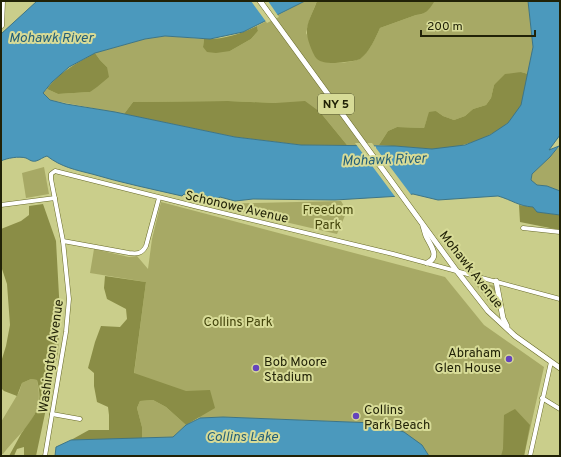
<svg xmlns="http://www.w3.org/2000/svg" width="561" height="457" font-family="Overpass,sans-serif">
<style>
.green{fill:#a7a965}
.forest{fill:#8a8d46}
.water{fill:#4b99bd;stroke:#3e7586}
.pier{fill:#cace8b}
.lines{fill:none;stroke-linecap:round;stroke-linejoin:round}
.minor-casing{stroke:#676928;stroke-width:5}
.major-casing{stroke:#676928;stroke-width:6}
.minor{stroke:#fff;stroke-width:4}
.major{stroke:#fff;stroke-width:5}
.poi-dot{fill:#6544bd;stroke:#d7db97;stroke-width:1.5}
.labels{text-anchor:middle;stroke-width:4;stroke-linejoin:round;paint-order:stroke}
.shield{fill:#d7db97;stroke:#585a32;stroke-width:1}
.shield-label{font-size:12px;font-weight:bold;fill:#212207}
.street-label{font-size:13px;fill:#212207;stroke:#d7db97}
.park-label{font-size:13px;fill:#414209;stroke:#d7db97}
.poi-label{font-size:13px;fill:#212207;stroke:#d7db97;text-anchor:start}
.water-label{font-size:14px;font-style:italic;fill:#235f79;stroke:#d7db97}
</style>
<rect width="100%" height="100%" fill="#cace8b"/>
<g class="green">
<path d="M 305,1 L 317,1 L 310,18 L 306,33 L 321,61 C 332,63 348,64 359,59 C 368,55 376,37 380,28 L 416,15 L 422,14 L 433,1 L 528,1 L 533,47 L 528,74 L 521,72 L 494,85 L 491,98 L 486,105 L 473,109 L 465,116 L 454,120 L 443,116 L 436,111 L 427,119 L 424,128 L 397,127 L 388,131 L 379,145 L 347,145 L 320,112 L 276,103 L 228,101 L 133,102 L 124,114 L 50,100 L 43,93 L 47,89 L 58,94 L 90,92 L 107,67 L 100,60 L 95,53 L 145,39 L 165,36 L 204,39 L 203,47 L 230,51 L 251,39 L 258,31 L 257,26 Z"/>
<polygon points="560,146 560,191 547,186 537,185 531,180 532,174 550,157"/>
<polygon points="44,167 49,194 26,198 22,173"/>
<polygon points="341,201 347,211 337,234 208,204"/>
<polygon points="161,202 445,277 484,325 544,367 524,456 429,456 422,445 374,423 223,417 200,418 134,374 146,282 90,273 94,249 129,257 137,256 148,269 152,239"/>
<polygon points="473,281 495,286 500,311 491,305"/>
<path d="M 31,379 L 37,380 C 46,417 22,429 3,454 L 1,454 L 1,422 L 19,392 L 22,383 Z"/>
<polygon points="153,400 166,407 186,425 173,437 142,439 142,427 137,408 140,401"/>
</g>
<g class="forest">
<path d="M 317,1 L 433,1 L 434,2 C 429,10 426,14 416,15 L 380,28 C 376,37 369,53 360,59 C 353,62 342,62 335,63 C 330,63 321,63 317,59 C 313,55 307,39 307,33 C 306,23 314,10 317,1 Z"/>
<path d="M 257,26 L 258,31 L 251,39 L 230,51 L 216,53 L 207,52 L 203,47 L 204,39 C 221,40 241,34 257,26 Z"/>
<path d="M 95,53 L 100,60 L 107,67 L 109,77 L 97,87 L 90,92 L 58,94 L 47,89 C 59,72 77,63 95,53 Z"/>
<path d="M 521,72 L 528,74 C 526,84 525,95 522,104 C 510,134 460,150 431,149 C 413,148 396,146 379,145 L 388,131 L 397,127 L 424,128 L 429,112 L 436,111 L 443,116 L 454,120 L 465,116 L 473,109 L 486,105 L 491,98 L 494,85 L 505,74 Z"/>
<polygon points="228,101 276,103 305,101 320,112 347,145 301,145 235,137 124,114 133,102"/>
<path d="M 43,204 L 56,241 L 60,314 L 58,352 L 36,456 L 24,456 L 24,447 L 17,449 L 14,456 L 9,456 C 13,449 17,441 21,434 C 35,414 44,407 37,380 L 31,379 L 22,383 L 17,396 L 4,391 L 1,388 L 1,362 L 6,346 L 10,325 L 7,284 L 1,266 L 1,229 L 21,221 L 29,215 L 29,206 Z"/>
<polygon points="519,205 533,207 539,212 560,215 560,230 520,222"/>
<polygon points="105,276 146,282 134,373 186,391 210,390 215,408 186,425 166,407 153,400 140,401 137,408 142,427 142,439 71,440 89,430 109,430 109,415 108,407 97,402 94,386 94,373 88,368 95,342 101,326 120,327 127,319 126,309 107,299 104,288"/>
<polygon points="515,409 530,425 524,456 501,456 503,449 504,415"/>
</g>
<g class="water">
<path d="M 37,1 L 305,1 L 243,32 L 210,39 L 165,36 L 145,39 L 95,53 L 69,67 L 52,82 L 43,93 L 50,100 L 66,104 L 115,112 L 235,137 L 301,145 L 395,146 L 432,149 L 465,145 L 490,135 L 508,123 L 521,105 L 533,47 L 528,1 L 560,1 L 560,135 L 549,150 L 559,146 L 550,157 L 532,174 L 531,180 L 537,185 L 547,186 L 560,191 L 560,215 L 537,212 L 533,207 C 518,206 512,200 498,196 L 438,200 L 413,194 L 401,196 L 335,200 L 253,199 L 235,201 L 220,197 L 217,199 L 210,198 L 206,196 C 200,201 191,197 184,194 L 182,196 C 152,189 122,183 92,174 C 76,170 61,167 47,156 C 43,157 40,160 36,161 C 32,162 30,160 26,158 C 19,156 7,158 1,161 L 1,34 Z"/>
<polygon points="223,417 374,423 404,432 422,445 429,456 55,456 56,447 71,440 173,437 186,425 200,418"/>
</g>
<g class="pier">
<polygon points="251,1 268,1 279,17 267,23"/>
<polygon points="355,143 372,143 375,147 376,146 376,148 412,196 396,198"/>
</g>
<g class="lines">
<g class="minor-casing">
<g id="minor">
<polyline points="2,26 3,1"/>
<polyline points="1,205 55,198"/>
<polyline points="523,228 560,232"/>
<path d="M 63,241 L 129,253 C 137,254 142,254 146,246 L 159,198"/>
<polyline points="542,398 560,409"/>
<polyline points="52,414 80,419"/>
<polyline points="45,456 66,332 69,299 63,241 51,179 51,174 55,171 198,207 393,254 560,299"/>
<polyline points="530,456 551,362"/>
</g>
</g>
<g class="major-casing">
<g id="major">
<polyline points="260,1 456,270 488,311 515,336 560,368"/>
<path d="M 423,226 C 424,229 425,233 426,236 C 430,245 441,257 427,263"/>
<polyline points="496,281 503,318 507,326"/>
</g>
</g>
<use href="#minor" class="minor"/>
<use href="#major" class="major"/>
</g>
<g class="poi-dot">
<circle cx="509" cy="359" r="4"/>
<circle cx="256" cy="368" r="4"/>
<circle cx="356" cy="416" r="4"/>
</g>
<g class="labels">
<rect class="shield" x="318" y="94" width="36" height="20" rx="3"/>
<g class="shield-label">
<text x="336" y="108">NY 5</text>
</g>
<g class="street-label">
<text transform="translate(237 206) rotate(13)" y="5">Schonowe Avenue</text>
<text transform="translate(472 269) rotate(52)" y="5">Mohawk Avenue</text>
<text transform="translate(50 356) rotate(-82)" y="5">Washington Avenue</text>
</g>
<g class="park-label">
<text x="328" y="214">Freedom<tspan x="328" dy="15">Park</tspan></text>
<text x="238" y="326">Collins Park</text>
</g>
<g class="poi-label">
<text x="501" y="357" text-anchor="end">Abraham<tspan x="501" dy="15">Glen House</tspan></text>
<text x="264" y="366">Bob Moore<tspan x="264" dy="15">Stadium</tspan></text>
<text x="364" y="414">Collins<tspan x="364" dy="15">Park Beach</tspan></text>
</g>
<g class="water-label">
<text x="51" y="42">Mohawk River</text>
<text transform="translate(384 159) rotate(-2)" y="5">Mohawk River</text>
<text x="242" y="441">Collins Lake</text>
</g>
</g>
<rect width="561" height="457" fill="none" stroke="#212207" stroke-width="4"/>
<path d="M421 30v6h114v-6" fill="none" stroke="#212207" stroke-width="2"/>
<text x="427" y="30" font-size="12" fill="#212207" stroke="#d7db97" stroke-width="3" paint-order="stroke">200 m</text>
</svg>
